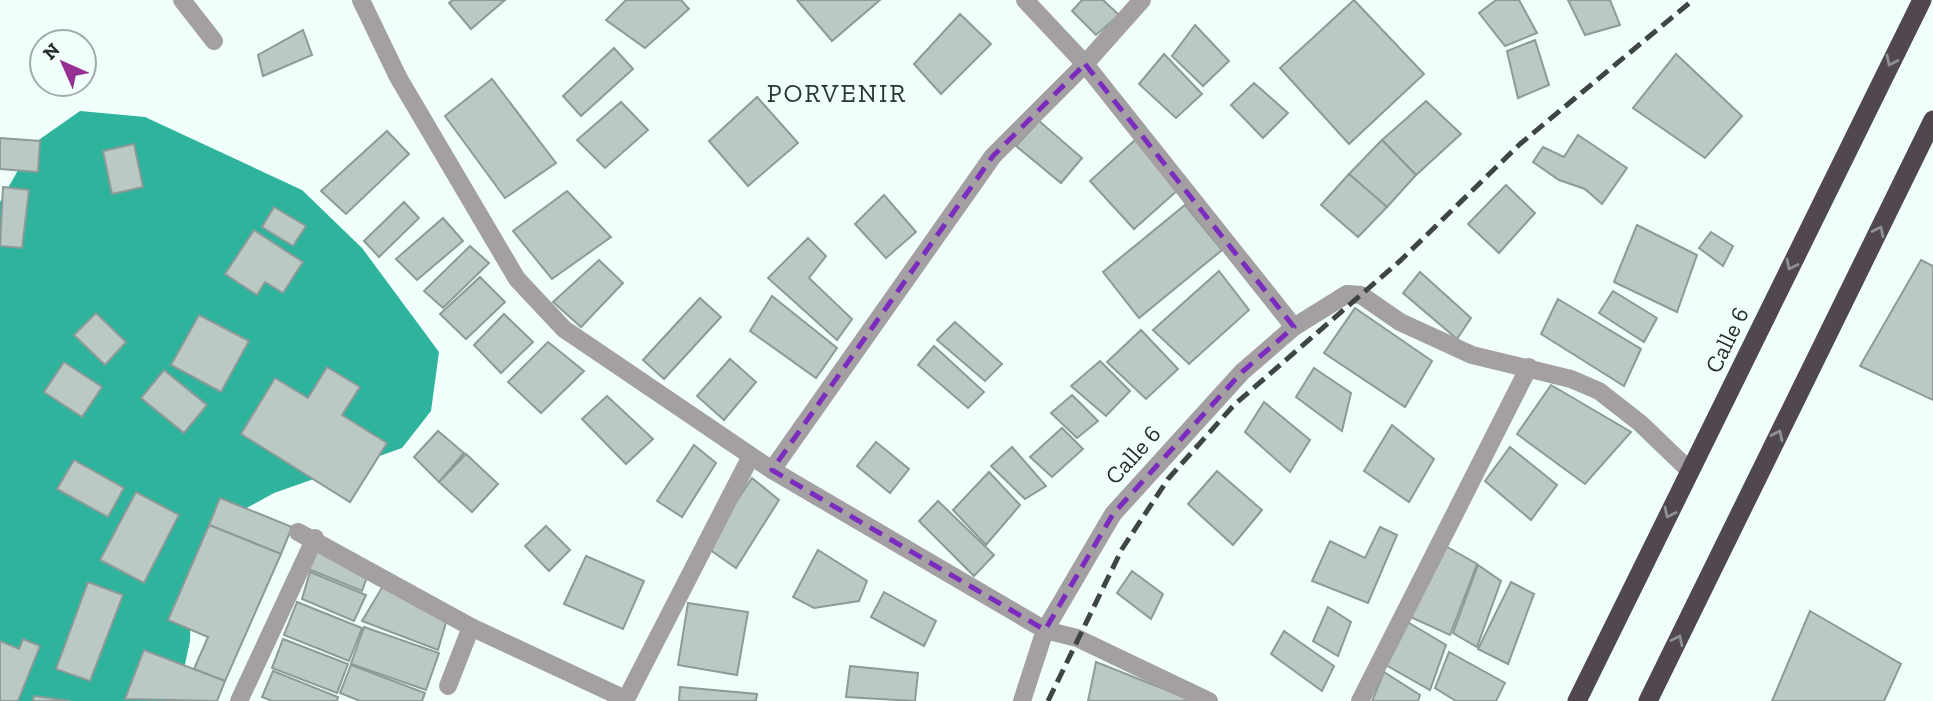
<svg xmlns="http://www.w3.org/2000/svg" width="1933" height="701" font-family="'Zilla Slab',serif">
<style>
.water{fill:#2eb39c}
.building{fill:#bbc9c5;stroke:#8d9a97;stroke-width:2}
.lines{fill:none;stroke-linecap:round;stroke-linejoin:round}
.minor{stroke:#a39fa2;stroke-width:18}
.trunk{stroke:#50484e;stroke-width:19}
.rail{stroke:#3f4544;stroke-width:5;stroke-dasharray:14 7;stroke-linecap:butt}
.oneway{stroke:#909193}
.marked{fill:none;stroke:#7b2cbf;stroke-width:5;stroke-dasharray:14 9;stroke-linejoin:round}
.labels{text-anchor:middle;stroke-width:5;stroke-linejoin:round;paint-order:stroke}
.street-label{font-size:24px;fill:#282d2c;stroke:#f0fffb}
.neighbourhood-label{font-size:26px;letter-spacing:2px;fill:#2b3633;stroke:#f0fffb}
</style>
<rect width="100%" height="100%" fill="#f0fffb"/>
<polygon class="water" points="80,111 145,117 302,190 362,248 439,352 431,411 402,448 274,493 232,516 191,608 190,641 177,701 0,701 0,202 33,144"/>
<g class="building">
<polygon points="453,0 505,0 471,29 449,3"/>
<polygon points="626,0 681,0 689,9 645,48 606,20"/>
<polygon points="797,0 880,0 832,41"/>
<polygon points="1082,0 1103,0 1119,15 1096,35 1072,11"/>
<polygon points="1354,0 1424,74 1349,144 1280,68"/>
<polygon points="1496,0 1519,0 1537,33 1505,46 1479,13"/>
<polygon points="1568,0 1610,0 1620,25 1585,35"/>
<polygon points="960,14 991,44 941,94 914,64"/>
<polygon points="1195,25 1229,61 1203,86 1172,56"/>
<polygon points="303,30 312,55 263,76 258,55"/>
<polygon points="1535,40 1549,85 1518,98 1507,51"/>
<polygon points="614,48 633,69 581,116 563,96"/>
<polygon points="1164,54 1202,94 1176,118 1139,84"/>
<polygon points="1676,54 1742,116 1705,158 1633,108"/>
<polygon points="492,79 556,163 505,198 445,116"/>
<polygon points="1254,83 1288,113 1263,138 1231,105"/>
<polygon points="757,97 798,143 748,186 709,141"/>
<polygon points="1426,101 1461,134 1416,175 1382,140"/>
<polygon points="621,102 648,130 605,168 577,140"/>
<polygon points="1039,121 1082,158 1061,183 1016,146"/>
<polygon points="387,131 409,154 346,214 321,191"/>
<polygon points="1578,135 1627,168 1602,204 1585,189 1559,180 1533,162 1543,147 1564,157"/>
<polygon points="0,138 40,141 38,172 0,169"/>
<polygon points="1135,140 1179,189 1134,229 1090,181"/>
<polygon points="1382,140 1416,175 1387,207 1349,174"/>
<polygon points="134,144 143,187 112,194 103,151"/>
<polygon points="1349,174 1387,207 1358,237 1321,205"/>
<polygon points="1506,185 1535,213 1499,253 1468,224"/>
<polygon points="3,187 29,190 22,248 0,246"/>
<polygon points="567,191 611,237 552,279 513,231"/>
<polygon points="884,195 916,232 886,258 855,224"/>
<polygon points="404,202 419,218 379,257 364,241"/>
<polygon points="1185,205 1222,250 1139,318 1103,272"/>
<polygon points="274,207 306,226 293,246 262,227"/>
<polygon points="443,218 463,241 417,280 396,259"/>
<polygon points="1637,225 1697,255 1677,312 1614,282"/>
<polygon points="254,230 303,262 283,293 265,282 257,295 225,274"/>
<polygon points="1711,232 1733,246 1723,266 1699,248"/>
<polygon points="808,238 826,256 809,278 852,319 837,340 768,278"/>
<polygon points="470,246 489,263 443,308 424,291"/>
<polygon points="599,260 623,283 581,327 553,302"/>
<polygon points="1921,260 1933,266 1933,400 1860,366"/>
<polygon points="1219,271 1249,310 1189,364 1153,330"/>
<polygon points="1420,272 1471,318 1457,339 1403,293"/>
<polygon points="480,277 505,302 466,339 440,314"/>
<polygon points="1613,291 1657,318 1644,342 1599,313"/>
<polygon points="772,296 837,348 816,378 750,331"/>
<polygon points="700,298 721,317 664,379 643,360"/>
<polygon points="1558,299 1641,349 1624,386 1541,334"/>
<polygon points="1355,308 1432,361 1405,407 1324,353"/>
<polygon points="96,313 126,342 105,365 74,335"/>
<polygon points="504,314 533,342 501,373 474,345"/>
<polygon points="199,315 249,341 221,392 171,365"/>
<polygon points="955,322 1002,364 985,381 937,340"/>
<polygon points="1141,330 1178,369 1146,399 1107,362"/>
<polygon points="548,342 584,371 541,413 508,382"/>
<polygon points="934,346 984,392 968,408 918,365"/>
<polygon points="730,359 756,382 724,420 697,396"/>
<polygon points="1100,361 1130,391 1106,416 1071,386"/>
<polygon points="64,362 102,387 82,417 44,392"/>
<polygon points="327,367 360,387 342,415 387,443 350,502 241,434 275,378 308,398"/>
<polygon points="1314,368 1351,393 1342,431 1296,397"/>
<polygon points="164,370 207,405 184,433 141,398"/>
<polygon points="1551,385 1631,432 1585,484 1517,434"/>
<polygon points="1072,395 1098,421 1077,438 1051,413"/>
<polygon points="607,396 653,439 626,464 582,419"/>
<polygon points="1264,402 1310,440 1290,472 1245,432"/>
<polygon points="1392,425 1434,459 1409,502 1364,471"/>
<polygon points="1062,428 1083,449 1052,477 1030,457"/>
<polygon points="438,431 464,453 439,482 414,457"/>
<polygon points="876,442 909,469 890,493 857,466"/>
<polygon points="694,445 716,463 682,517 657,501"/>
<polygon points="1012,447 1046,486 1025,499 991,466"/>
<polygon points="1510,447 1557,485 1531,520 1485,481"/>
<polygon points="466,454 498,484 472,512 439,482"/>
<polygon points="74,460 124,488 108,517 57,489"/>
<polygon points="1217,471 1262,510 1233,545 1188,504"/>
<polygon points="989,472 1020,505 986,545 953,510"/>
<polygon points="752,478 779,500 736,568 706,547"/>
<polygon points="136,492 179,515 144,583 100,560"/>
<polygon points="220,498 292,527 281,554 209,525"/>
<polygon points="938,501 994,555 974,576 919,521"/>
<polygon points="209,525 281,554 225,681 194,669 208,637 168,620"/>
<polygon points="546,526 570,550 549,571 525,546"/>
<polygon points="1380,527 1397,535 1368,603 1312,581 1330,541 1365,558"/>
<polygon points="1442,544 1477,564 1450,635 1406,615"/>
<polygon points="318,550 368,574 362,591 306,568"/>
<polygon points="818,550 867,581 859,601 814,608 793,597"/>
<polygon points="586,556 644,581 623,629 564,604"/>
<polygon points="1478,565 1501,581 1477,647 1453,633"/>
<polygon points="1132,571 1163,594 1151,619 1117,593"/>
<polygon points="310,572 366,595 354,621 302,599"/>
<polygon points="88,582 123,595 90,681 56,669"/>
<polygon points="1511,582 1534,594 1508,664 1478,649"/>
<polygon points="383,586 447,619 438,650 362,621"/>
<polygon points="884,592 936,621 924,646 871,617"/>
<polygon points="297,602 362,628 349,661 284,635"/>
<polygon points="688,603 748,612 737,675 678,665"/>
<polygon points="1328,607 1351,622 1338,656 1313,641"/>
<polygon points="1810,611 1901,664 1884,701 1772,701"/>
<polygon points="1404,620 1446,645 1430,690 1386,665"/>
<polygon points="364,627 439,653 426,690 351,664"/>
<polygon points="1284,631 1334,666 1322,691 1271,654"/>
<polygon points="23,639 40,646 18,701 0,701 0,641 19,649"/>
<polygon points="283,639 348,664 337,693 272,668"/>
<polygon points="144,650 225,681 217,701 125,699"/>
<polygon points="1449,652 1505,683 1496,701 1456,701 1435,688"/>
<polygon points="1096,662 1194,701 1088,701"/>
<polygon points="351,665 425,693 422,701 360,701 340,693"/>
<polygon points="850,666 918,673 915,701 846,697"/>
<polygon points="273,671 338,697 337,701 272,701 262,697"/>
<polygon points="1384,672 1420,695 1418,701 1372,701"/>
<polygon points="680,687 757,694 756,701 679,701"/>
<polygon points="34,696 71,701 33,701"/>
</g>
<g class="lines">
<g class="minor">
<polyline points="182,0 214,41"/>
<polyline points="361,0 398,77 517,279 564,329 772,470 1045,630 1077,638 1209,701"/>
<polyline points="1025,0 1085,64 1294,327"/>
<polyline points="772,470 993,156 1085,64 1142,0"/>
<polyline points="298,532 471,627 625,699"/>
<polyline points="448,686 471,627"/>
<polyline points="239,701 315,538"/>
<polyline points="625,701 751,456"/>
<polyline points="1022,701 1045,630 1113,514 1242,372 1294,327 1347,294 1361,295 1400,322 1472,355 1571,379 1599,391 1640,423 1690,471"/>
<polyline points="1360,701 1529,367"/>
</g>
<g class="trunk">
<polyline points="1577,701 1922,0"/>
<polyline points="1648,701 1933,120"/>
</g>
<polyline class="rail" points="1048,701 1122,549 1168,479 1234,405 1401,260 1520,144 1693,0"/>
</g>
<defs><path id="oneway-chevron" d="M-2-3.5L2.5 0L-2 3.5" fill="none" stroke-width="1.6" stroke-linecap="round" stroke-linejoin="round" transform="scale(1.75)"/></defs>
<g class="oneway">
<use href="#oneway-chevron" transform="translate(1891 61) rotate(116)"/>
<use href="#oneway-chevron" transform="translate(1879 231) rotate(-64)"/>
<use href="#oneway-chevron" transform="translate(1791 265) rotate(116)"/>
<use href="#oneway-chevron" transform="translate(1778 435) rotate(-64)"/>
<use href="#oneway-chevron" transform="translate(1669 513) rotate(116)"/>
<use href="#oneway-chevron" transform="translate(1678 640) rotate(-64)"/>
</g>
<path class="marked" d="M 1085,64 L 1294,327 L 1242,372 L 1113,514 L 1045,630 L 772,470 L 993,156 Z"/>
<g class="labels">
<g class="street-label">
<text transform="translate(1727 340) rotate(-64)" y="8">Calle 6</text>
<text transform="translate(1133 455) rotate(-48)" y="8">Calle 6</text>
</g>
<g class="neighbourhood-label">
<text x="837" y="102">PORVENIR</text>
</g>
</g>
<g transform="translate(63 63) rotate(315)"><circle r="33" fill="#f0fffb" stroke="#a0aba8" stroke-width="2"/>
<path d="M0-5L12 26L0 18L-12 26Z" fill="#973094"/>
<text y="-10" font-size="19" font-weight="bold" text-anchor="middle" fill="#282d2c">N</text>
</g>
</svg>
